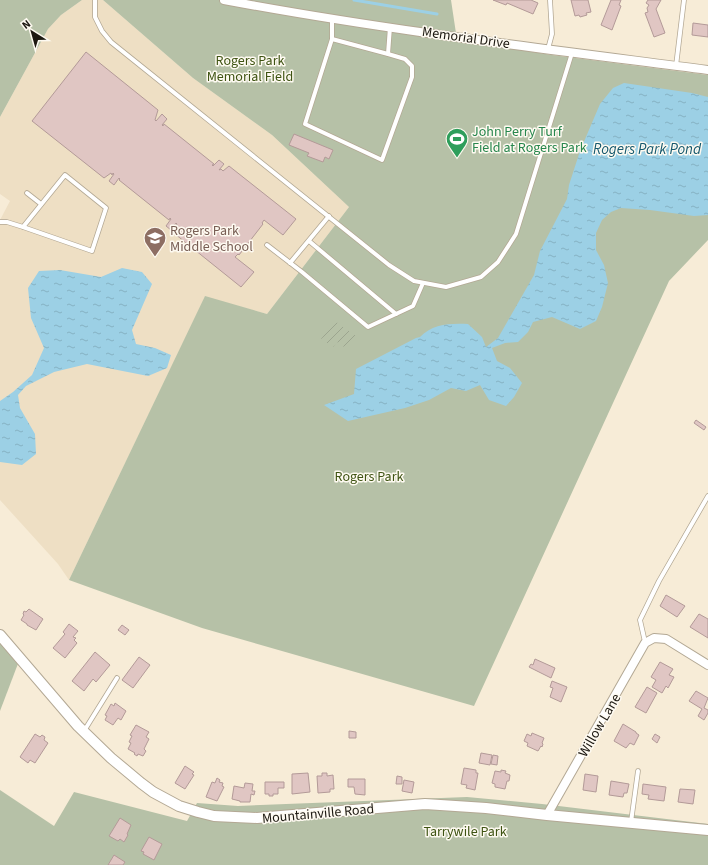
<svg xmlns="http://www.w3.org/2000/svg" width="708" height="865" font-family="'Source Sans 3',sans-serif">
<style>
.built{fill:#eedfc4}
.park{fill:#b6c1a7}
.garden{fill:url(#garden-furrows)}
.water{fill:url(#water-ripples)}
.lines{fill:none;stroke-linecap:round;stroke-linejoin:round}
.stream{stroke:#9cd0e5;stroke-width:3}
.building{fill:#e0c6c3;stroke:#b39a98}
.service-casing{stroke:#b3a894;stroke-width:5.5}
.minor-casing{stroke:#b3a894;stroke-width:10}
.tertiary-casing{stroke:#b3a894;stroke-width:12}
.service{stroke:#fff;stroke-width:4}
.minor{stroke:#fff;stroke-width:8}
.tertiary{stroke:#fff;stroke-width:10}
.labels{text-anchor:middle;stroke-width:3;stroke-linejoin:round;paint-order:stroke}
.street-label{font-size:14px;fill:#1c1811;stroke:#fefaf1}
.park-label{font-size:14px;fill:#3e5312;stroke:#fefaf1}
.leisure-label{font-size:14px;fill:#27864d;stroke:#fefaf1;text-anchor:start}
.education-label{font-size:14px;fill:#785e54;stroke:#fefaf1;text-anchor:start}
.water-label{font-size:15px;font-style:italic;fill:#14586d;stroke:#fefaf1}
</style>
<defs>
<pattern id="garden-furrows" width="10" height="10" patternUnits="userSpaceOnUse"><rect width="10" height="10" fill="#b6c1a7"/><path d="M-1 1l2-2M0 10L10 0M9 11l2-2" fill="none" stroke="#9ca58f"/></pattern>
<pattern id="water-ripples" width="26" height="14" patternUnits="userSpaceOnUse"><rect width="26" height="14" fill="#9cd0e5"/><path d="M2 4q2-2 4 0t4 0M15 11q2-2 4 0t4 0" fill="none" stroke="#86b2c3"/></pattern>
</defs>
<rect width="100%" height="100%" fill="#f7ecd7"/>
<polygon class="built" points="82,0 103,0 193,78 272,135 349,207 267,314 205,297 69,580 58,564 0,500 0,220 10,201 0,194 0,117 48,29 61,15"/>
<g class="park">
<polygon points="0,0 82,0 61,15 48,29 0,117"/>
<polygon points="103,0 451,0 457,40 552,55 708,75 708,240 669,281 474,706 202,628 69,580 205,296 267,314 349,207 272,135 193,78"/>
<polygon points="0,638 19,661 0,711"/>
<polygon points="0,790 54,826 74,792 187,821 197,803 238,806 467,797 542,804 708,824 708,865 0,865"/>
</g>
<polygon class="garden" points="335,321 356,336 347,349 337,342 333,347 321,339"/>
<g class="water">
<path d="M 624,83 L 692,93 L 708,97 L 708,215 L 694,216 L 650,210 L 621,208 L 611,212 L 602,220 L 596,233 L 596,250 L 604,265 L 608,283 L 602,307 L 596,321 L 580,329 L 552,317 L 533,322 L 528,332 L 518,342 L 505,343 L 492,348 L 497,361 L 510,368 L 522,383 L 514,397 L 506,406 L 489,400 L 480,385 L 466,391 L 451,388 L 429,400 L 405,408 L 348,421 L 324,405 L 354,394 L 356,369 L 416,338 L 420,337 C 432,324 451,323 468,324 L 482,337 L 486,347 L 498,338 L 534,275 L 540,251 L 567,199 L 569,185 L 580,151 L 600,104 L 613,88 Z"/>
<polygon points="122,268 142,272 152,284 132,330 136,344 155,348 171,355 167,368 148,376 87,364 54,372 26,386 18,395 20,408 35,434 36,454 22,465 0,462 0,401 13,392 32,375 44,348 31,318 28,288 39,271 60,270 101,277"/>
</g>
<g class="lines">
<polyline class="stream" points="354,0 437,14"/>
</g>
<g class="building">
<polygon points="493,0 531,0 538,3 533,14 507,3 506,5"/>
<polygon points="571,0 588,0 591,12 586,13 587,15 580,17 579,15 575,16"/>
<polygon points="611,0 621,0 619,5 621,6 612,30 601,25"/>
<polygon points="648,0 661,0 656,9 665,33 654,37 645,13 648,12 647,8 649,5 646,3"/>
<polygon points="693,23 708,25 708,37 692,35"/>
<polygon points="86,52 158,110 155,120 156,121 162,114 167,119 162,125 163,126 164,124 214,164 212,165 213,166 219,160 224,164 219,170 221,169 223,171 229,166 296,219 283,235 264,220 262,223 263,224 239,255 238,254 235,257 254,272 241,287 175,234 178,227 176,226 177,224 176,223 171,230 166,226 171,219 170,218 169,220 119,180 120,179 119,178 114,185 109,181 114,174 113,173 112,175 111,173 104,178 32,121"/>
<polygon points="294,134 333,150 329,159 325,157 323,162 307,156 309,153 289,145"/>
<polygon points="696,420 706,427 704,430 694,423"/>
<polygon points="666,595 685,606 677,617 660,606"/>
<polygon points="29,609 43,619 36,630 27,625 27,624 21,620 24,615 23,614 24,611 26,612"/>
<polygon points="699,614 708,619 708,638 690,627"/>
<polygon points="69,624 78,631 73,637 76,638 74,640 77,643 65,658 53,648 65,634 63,632"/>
<polygon points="122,625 129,630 125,635 118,630"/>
<polygon points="95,652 110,665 96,682 93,679 84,691 72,681"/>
<polygon points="139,657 150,665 133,688 122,680"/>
<polygon points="535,659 555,668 551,678 529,667 531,664 533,665"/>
<polygon points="660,662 673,669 669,675 674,677 668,688 666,686 662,693 652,687 656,680 651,677"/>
<polygon points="552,681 567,687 561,702 550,697 553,688 550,687"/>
<polygon points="647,687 657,693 646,713 635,707"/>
<polygon points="696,691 708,698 704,708 708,710 708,713 704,720 698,716 702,709 689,701"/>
<polygon points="115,703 126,711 121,720 118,718 113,725 105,720 107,716 105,715 111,704 114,706"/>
<polygon points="623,724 636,732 636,733 639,735 634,745 630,743 626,748 614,741"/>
<polygon points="136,725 149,732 146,737 149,739 144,749 146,751 143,756 138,754 137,756 134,754 135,753 128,749 131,743 129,742 132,736 130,735"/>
<polygon points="349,731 356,732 356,738 349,738"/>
<polygon points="532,733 544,738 542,743 543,744 542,747 541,746 538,751 527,746 528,743 524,741 527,734 531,736"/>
<polygon points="35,734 40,737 42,735 45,737 44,740 48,743 35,763 30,760 28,763 20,757"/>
<polygon points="655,734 660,737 657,743 652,739"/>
<polygon points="481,753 492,755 490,765 479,763"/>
<polygon points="493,755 498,756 497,765 491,764"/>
<polygon points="185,766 194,772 192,774 194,775 185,789 175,783"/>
<polygon points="464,768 476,770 476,773 478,773 475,790 466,788 467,785 461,784"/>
<polygon points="501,770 506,771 505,773 510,775 509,781 507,781 505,789 495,787 495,784 492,783 495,771 501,772"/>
<polygon points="308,773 310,792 292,794 292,774"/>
<polygon points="322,773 327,773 327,776 333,775 334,789 330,789 330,792 318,793 317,776 322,776"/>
<polygon points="585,774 598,776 596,792 583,790"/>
<polygon points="397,776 402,777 402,784 396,784"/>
<polygon points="217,778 220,780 219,782 223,783 222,786 224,787 217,801 206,797 212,782 215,783"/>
<polygon points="348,779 365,779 365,795 355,794 354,787 348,787"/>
<polygon points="404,780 414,782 412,793 402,791"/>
<polygon points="611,781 629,784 627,793 624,793 623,797 609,795"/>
<polygon points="265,782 284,782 284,788 278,788 278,794 273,794 273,796 269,796 269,794 265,794"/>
<polygon points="245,783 253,784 252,791 255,791 254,795 251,794 250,802 240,802 240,801 232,799 234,786 244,788"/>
<polygon points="643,784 666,787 664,801 648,799 649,795 642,794"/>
<polygon points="680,789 695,790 693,804 678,802"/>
<polygon points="120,818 131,825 127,834 128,835 124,842 120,839 118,841 109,836"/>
<polygon points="149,837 162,844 154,860 143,854 144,852 141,851"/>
<polygon points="114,855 125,862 123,865 108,865"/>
</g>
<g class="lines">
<g class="service-casing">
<g id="service">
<polyline points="95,0 95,17 102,31 111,42 389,265 414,281 446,287 481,277 498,262 516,234 572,53"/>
<polyline points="332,18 332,39 305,124 382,160 412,77 412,66 405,59 388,54 390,27"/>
<polyline points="332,39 388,54"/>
<polyline points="548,49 552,34 550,0"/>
<polyline points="676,66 684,0"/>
<polyline points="27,193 41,204"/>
<polyline points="0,222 7,222 23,227 92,251 106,208 65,175 23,227"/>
<polyline points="309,241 396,314"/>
<polyline points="267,245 302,272 368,327 413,306 423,283"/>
<polyline points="290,263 329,216"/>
<polyline points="645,642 640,620 659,581 708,496"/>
<polyline points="84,731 117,678"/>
<polyline points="631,822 638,771"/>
</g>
</g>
<g class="minor-casing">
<g id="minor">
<path d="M 224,0 C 384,30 546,49 708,70"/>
<polyline points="547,815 645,643 654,638 666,639 708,665"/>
</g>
</g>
<g class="tertiary-casing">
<polyline id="tertiary" points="0,635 78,726 111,758 141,783 153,792 179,806 198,812 214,816 257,818 425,804 486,808 547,815 708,830"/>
</g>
<use href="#service" class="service"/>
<use href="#minor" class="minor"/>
<use href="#tertiary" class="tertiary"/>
</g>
<defs>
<g id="stadium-pin" transform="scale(1.15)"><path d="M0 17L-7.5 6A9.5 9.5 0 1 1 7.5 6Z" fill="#2e9e5b" stroke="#fefaf1"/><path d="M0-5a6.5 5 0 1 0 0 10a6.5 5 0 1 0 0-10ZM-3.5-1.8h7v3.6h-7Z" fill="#fff"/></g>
<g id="school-pin" transform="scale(1.15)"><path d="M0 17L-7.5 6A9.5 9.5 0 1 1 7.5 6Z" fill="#8d6e63" stroke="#fefaf1"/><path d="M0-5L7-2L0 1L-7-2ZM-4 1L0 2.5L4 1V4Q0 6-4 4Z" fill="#fff"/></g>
</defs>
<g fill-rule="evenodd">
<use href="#stadium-pin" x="457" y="139"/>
<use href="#school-pin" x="155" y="238"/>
</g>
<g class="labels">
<g class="street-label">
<text transform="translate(466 37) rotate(8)" y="5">Memorial Drive</text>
<text transform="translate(599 725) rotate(-60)" y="5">Willow Lane</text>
<text transform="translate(318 813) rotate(-5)" y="5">Mountainville Road</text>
</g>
<g class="park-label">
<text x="250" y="65">Rogers Park<tspan x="250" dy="16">Memorial Field</tspan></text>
<text x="369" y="481">Rogers Park</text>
<text x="465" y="836">Tarrywile Park</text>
</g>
<g class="leisure-label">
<text x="472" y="136">John Perry Turf<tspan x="472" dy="16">Field at Rogers Park</tspan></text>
</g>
<g class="education-label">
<text x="170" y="235">Rogers Park<tspan x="170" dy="16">Middle School</tspan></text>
</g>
<g class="water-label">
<text x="647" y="154">Rogers Park Pond</text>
</g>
</g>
<g transform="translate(32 32) rotate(323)" stroke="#fefaf1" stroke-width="3" paint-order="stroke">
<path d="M0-3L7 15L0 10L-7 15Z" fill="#1c1811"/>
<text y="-6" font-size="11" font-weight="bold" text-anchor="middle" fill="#1c1811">N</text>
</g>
</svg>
